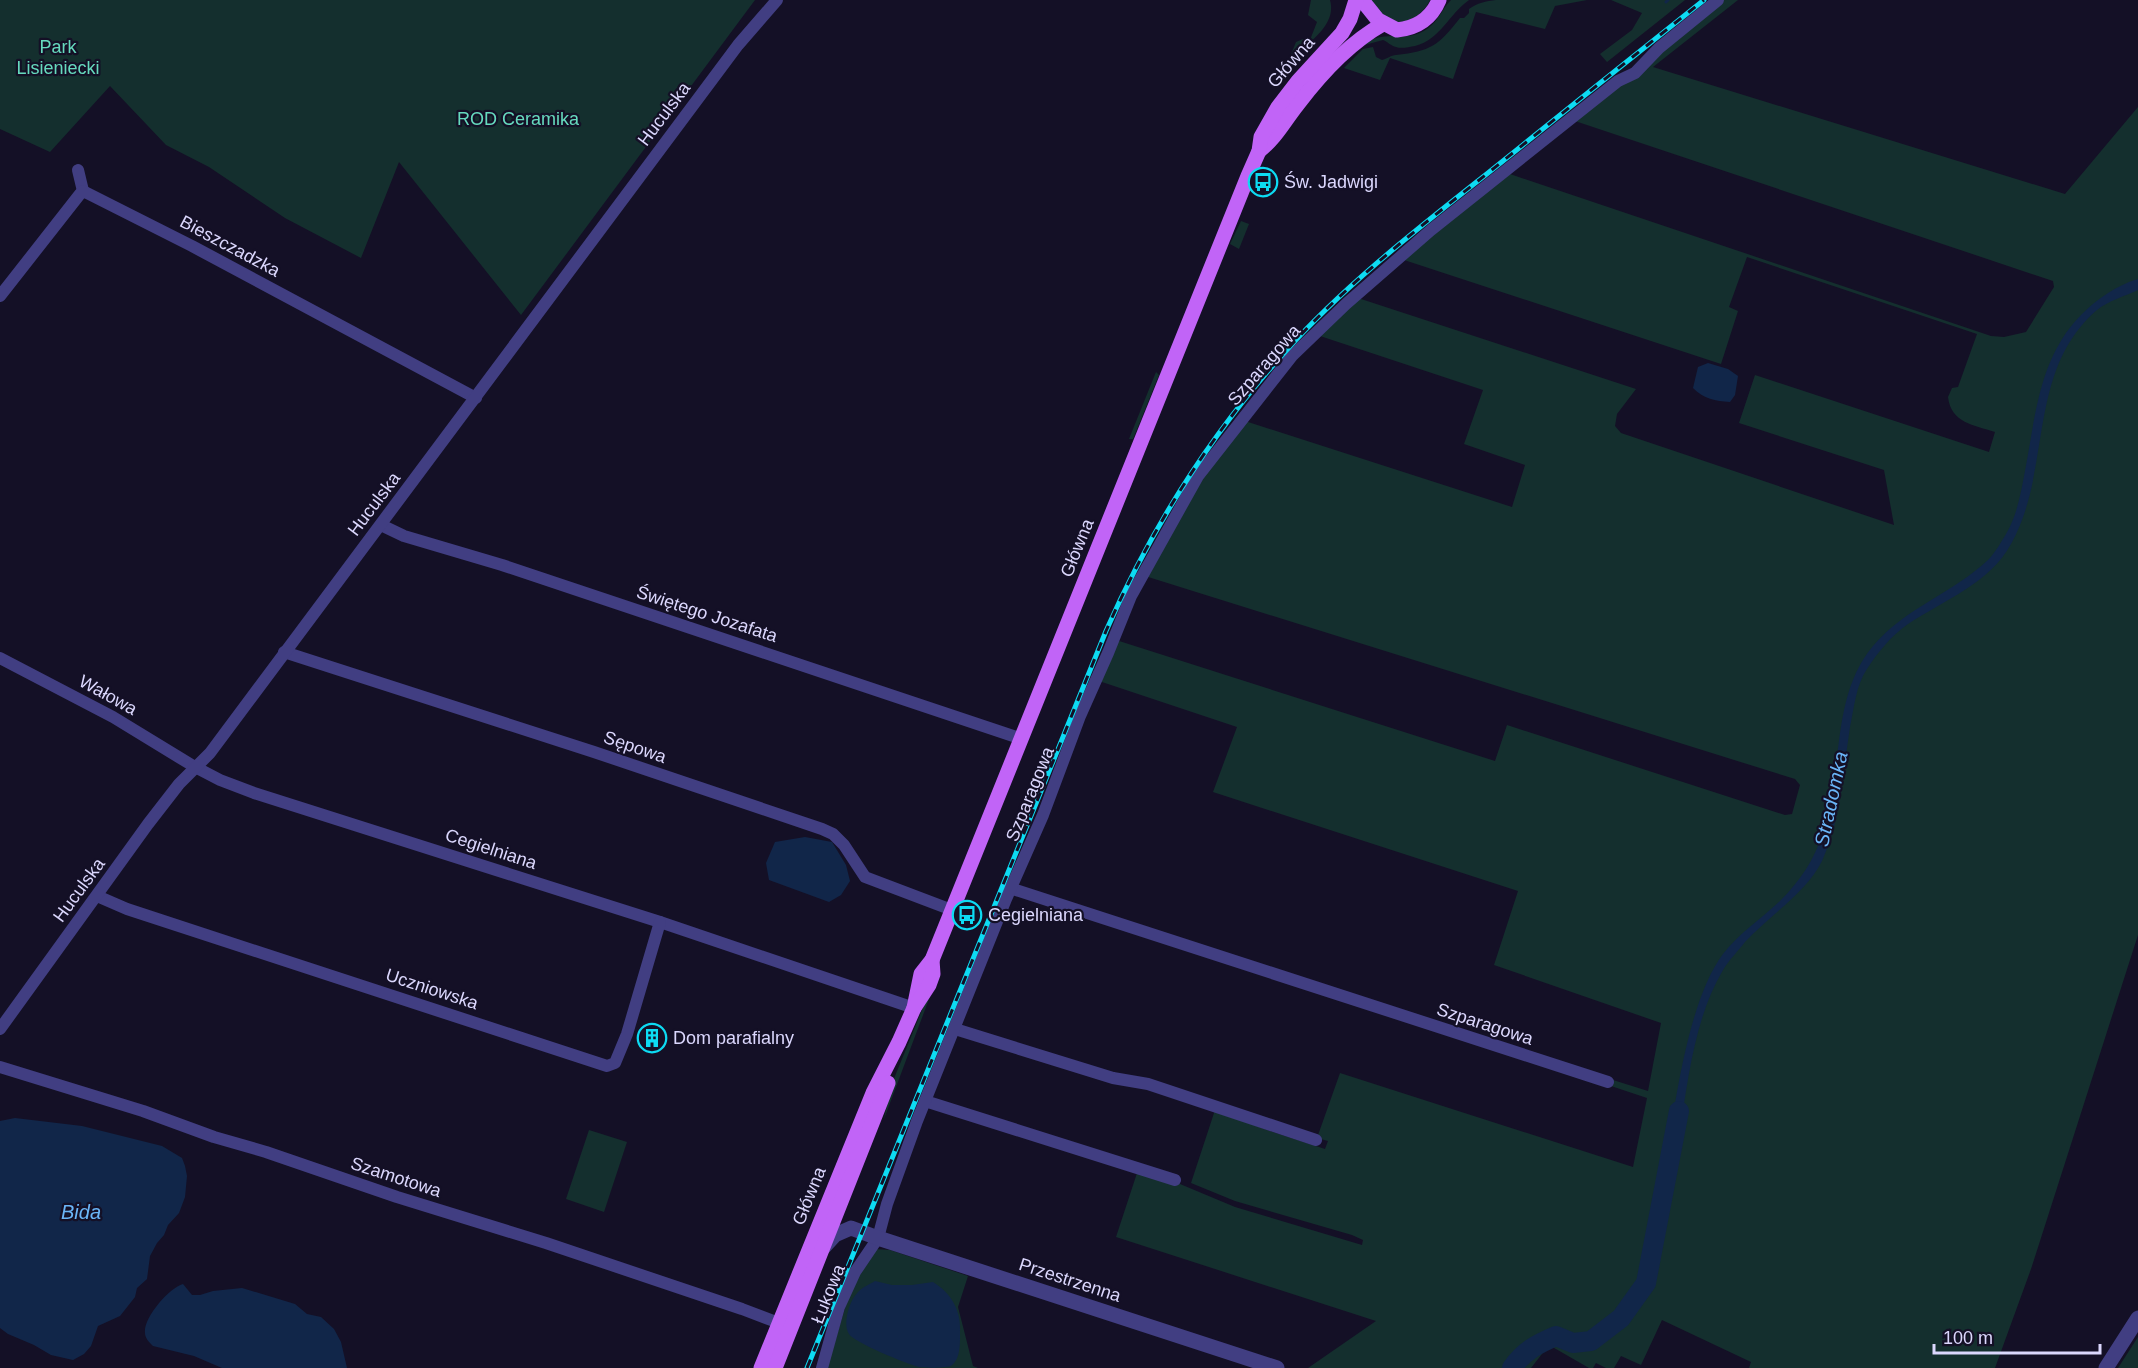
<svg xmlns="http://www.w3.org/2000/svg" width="2138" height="1368" font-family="Helvetica,sans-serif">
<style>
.green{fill:#142f2e}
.water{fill:#112649}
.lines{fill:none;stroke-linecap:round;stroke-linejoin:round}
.stream{stroke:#112649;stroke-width:3}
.river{stroke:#112649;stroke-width:20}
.minor{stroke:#413e82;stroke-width:12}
.tertiary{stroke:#413e82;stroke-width:15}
.primary{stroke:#c164f7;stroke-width:15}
.rail-casing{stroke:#0ddbf3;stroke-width:5}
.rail{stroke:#141026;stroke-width:3;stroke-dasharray:9;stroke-linecap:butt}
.labels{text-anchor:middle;stroke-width:4.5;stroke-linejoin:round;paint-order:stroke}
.park-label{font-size:18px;fill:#66dabe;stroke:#141026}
.street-label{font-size:18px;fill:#dbd7fd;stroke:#141026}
.poi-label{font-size:18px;fill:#dbd7fd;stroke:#141026;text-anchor:start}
.water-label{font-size:20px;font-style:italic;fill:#6ab5f8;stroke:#141026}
</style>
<rect width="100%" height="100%" fill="#141026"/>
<g class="green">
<polygon points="0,0 755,0 521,315 399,162 361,258 285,218 209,167 166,145 110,86 50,152 0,129"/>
<path d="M 1311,0 L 1330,0 C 1336,21 1317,36 1303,49 L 1299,45 L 1294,51 L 1297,55 L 1286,67 L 1296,42 L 1303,39 L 1310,40 L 1317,22 L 1308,15 Z"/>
<path d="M 1370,0 L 1430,0 C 1423,15 1403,29 1386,18 C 1380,14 1374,5 1370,0 Z"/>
<path d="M 1451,0 L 1469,0 C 1448,15 1441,39 1415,46 C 1409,47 1401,49 1396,47 C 1391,46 1388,42 1383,40 L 1361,46 C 1386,27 1403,45 1427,29 C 1438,22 1442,9 1451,0 Z"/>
<path d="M 1496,0 L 1587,0 L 1555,6 L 1545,29 L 1476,12 L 1453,79 L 1390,58 L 1380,80 L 1344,68 L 1363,49 L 1373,47 L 1376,57 L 1382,60 C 1387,59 1391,55 1396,55 C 1431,51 1438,46 1460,18 L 1464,18 L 1469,13 L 1469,9 C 1477,3 1486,1 1496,0 Z"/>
<polygon points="1611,0 1685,0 1607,62 1600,54 1632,30 1642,13"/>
<path d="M 1724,0 L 1738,0 L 1653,67 L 2065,194 L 2138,107 L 2138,935 L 2031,1269 L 1995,1368 L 1749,1368 L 1751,1362 L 1662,1320 L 1641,1365 L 1621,1356 L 1614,1368 L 1606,1368 L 1596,1363 L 1593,1368 L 1589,1368 L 1549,1345 L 1531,1368 L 1308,1368 L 1376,1321 L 1116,1237 L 1138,1170 L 1180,1184 L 1235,1207 L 1362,1245 L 1363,1240 L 1352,1235 L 1235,1201 L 1191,1183 L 1215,1110 L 1267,1130 L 1325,1149 L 1328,1141 L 1317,1138 L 1340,1073 L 1633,1167 L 1647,1098 L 1611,1086 L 1613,1080 L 1648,1091 L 1661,1023 L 1494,965 L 1518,891 L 1213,792 L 1237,727 L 1099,681 L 1116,640 L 1495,761 L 1507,725 L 1785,815 L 1792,814 L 1800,785 L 1795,779 L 1145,576 L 1201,477 L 1245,421 L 1512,507 L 1525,465 L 1464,444 L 1483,390 L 1317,335 L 1358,298 L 1636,389 L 1617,414 L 1615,426 L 1621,433 L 1894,525 L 1884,470 L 1739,423 L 1755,375 L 1989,452 L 1995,432 C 1974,425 1951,423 1948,397 L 1952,388 L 1958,387 L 1977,334 L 1747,257 L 1729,307 L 1738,311 L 1721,364 L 1401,259 L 1507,173 L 1991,336 L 2004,337 L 2026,332 L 2054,287 L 2053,281 L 1572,120 Z"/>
<polygon points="1241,221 1249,224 1239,249 1230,244"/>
<polygon points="1156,372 1159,375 1133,439 1129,439"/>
<polygon points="933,983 935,983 884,1119 891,1086"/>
<polygon points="589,1130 627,1142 604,1212 566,1199"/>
<polygon points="875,1249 890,1250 968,1276 958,1307 973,1366 978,1368 827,1368 852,1285"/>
<polygon points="2138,1337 2138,1368 2118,1368"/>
</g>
<g class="water">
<path d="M 2138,279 L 2138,290 C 2125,296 2108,301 2097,310 C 2026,371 2053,469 2011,544 C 1990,583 1943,601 1908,624 C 1892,635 1877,653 1867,669 C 1856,685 1854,708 1850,727 C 1843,772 1841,819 1822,861 C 1807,892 1768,917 1745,942 C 1738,951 1729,960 1723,970 C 1694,1019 1688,1081 1679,1136 L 1670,1135 C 1678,1083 1692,995 1723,954 C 1739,933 1761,919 1780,901 C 1800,881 1815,859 1823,832 C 1844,772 1830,697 1873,646 C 1905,608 1953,593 1988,560 C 1995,553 2001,542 2006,534 C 2017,516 2021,492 2025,471 C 2036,414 2039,357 2082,314 C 2097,299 2117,285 2138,279 Z"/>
<path d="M 1708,363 L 1728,369 L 1738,376 L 1735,395 L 1730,402 C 1715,401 1704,399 1693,388 L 1698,367 Z"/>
<polygon points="805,837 832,842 846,865 850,881 841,895 829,902 769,880 766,863 775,842"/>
<polygon points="15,1118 82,1126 162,1146 182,1158 185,1166 187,1176 185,1197 179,1213 168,1225 164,1235 157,1243 150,1256 147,1279 137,1288 135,1297 120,1316 98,1326 91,1346 84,1354 73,1360 51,1355 34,1345 8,1334 0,1328 0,1121"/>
<path d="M 875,1281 L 892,1285 L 912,1285 L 933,1282 C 951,1293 961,1310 960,1331 C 960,1342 961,1359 951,1366 C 944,1368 926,1368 919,1367 C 907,1364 853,1342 849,1334 C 842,1323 850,1299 859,1291 C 863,1287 870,1284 875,1281 Z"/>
<path d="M 183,1284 L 192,1295 L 200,1295 L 213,1291 L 242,1288 L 295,1304 L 307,1314 L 321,1317 L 334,1329 L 341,1342 L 347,1368 L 222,1368 L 194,1356 L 153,1346 C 149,1342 145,1338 145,1333 C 143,1318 169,1288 183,1284 Z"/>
</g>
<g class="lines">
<polyline class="stream" points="1666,2 1668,0"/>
<path class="river" d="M 1512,1368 C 1524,1351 1537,1344 1556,1336 L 1573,1343 L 1591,1341 L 1621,1318 L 1646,1283 L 1679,1111"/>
<g class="minor">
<polyline points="78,170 83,191"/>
<polyline points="0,296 80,194 83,191 192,246 476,398"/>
<polyline points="381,525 404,536 502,565 1022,739"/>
<polyline points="284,652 594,752 822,829 833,834 844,845 865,877 952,910"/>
<polyline points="0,658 113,717 195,767 220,780 254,793 660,922 914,1008"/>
<polyline points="1010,888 1608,1082"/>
<polyline points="97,896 127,909 607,1066 615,1063 627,1034 660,922"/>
<polyline points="0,1029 148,824 179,784 210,753 738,45 777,0"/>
<polyline points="955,1029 1113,1078 1148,1084 1316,1140"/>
<polyline points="0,1067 143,1111 214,1137 266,1152 397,1197 546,1243 742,1309 779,1323"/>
<polyline points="925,1101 1175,1180"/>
<polyline points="822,1368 839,1307 855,1272 878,1238 887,1204 917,1121 1006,899 1043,815 1080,716 1108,653 1131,596 1198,476 1292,356 1346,304 1431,230 1618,81 1635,73 1659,48 1718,0"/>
</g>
<g class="tertiary">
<polyline points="824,1247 835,1235 851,1228 878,1238 1277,1368"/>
<polyline points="2106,1368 2138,1318"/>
</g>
<g class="primary">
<path d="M 1362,0 L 1378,20 L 1397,30 C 1416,28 1431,19 1439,0"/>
<path d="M 1259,151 C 1276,138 1285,120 1298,104 C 1320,75 1351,42 1383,24"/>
<polyline points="914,1008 921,974 932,960 1248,176 1259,151 1261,137 1278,107 1298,81 1342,33 1350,19 1356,0"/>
<polyline points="761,1368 873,1093 899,1042 914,1008 929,985 933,974 932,960"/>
<polyline points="775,1368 888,1083"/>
</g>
<g class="rail-casing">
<path id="rail" d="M 807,1368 L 1106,631 C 1151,529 1209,436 1284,353 C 1345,285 1416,230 1488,173 C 1560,115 1631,58 1704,0"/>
</g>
<use href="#rail" class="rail"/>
</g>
<defs>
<g id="bus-ring" transform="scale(1.5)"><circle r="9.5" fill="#141026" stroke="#0ddbf3" stroke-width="1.5"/><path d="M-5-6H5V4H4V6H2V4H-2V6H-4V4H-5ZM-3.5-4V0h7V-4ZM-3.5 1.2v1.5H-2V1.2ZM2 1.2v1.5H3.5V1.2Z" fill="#0ddbf3"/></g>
<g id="building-ring" transform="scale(1.5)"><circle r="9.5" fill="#141026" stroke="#0ddbf3" stroke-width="1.5"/><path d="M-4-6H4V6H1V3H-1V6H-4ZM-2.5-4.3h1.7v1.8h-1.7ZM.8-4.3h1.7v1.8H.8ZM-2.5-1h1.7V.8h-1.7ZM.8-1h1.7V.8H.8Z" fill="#0ddbf3"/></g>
</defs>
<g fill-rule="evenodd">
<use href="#bus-ring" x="1263" y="182"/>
<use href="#bus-ring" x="967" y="915"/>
<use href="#building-ring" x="652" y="1038"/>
</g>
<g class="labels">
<g class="park-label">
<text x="58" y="53">Park<tspan x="58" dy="21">Lisieniecki</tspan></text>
<text x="518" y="125">ROD Ceramika</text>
</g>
<g class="street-label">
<text transform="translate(1291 62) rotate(-49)" y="6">Główna</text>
<text transform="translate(664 114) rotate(-53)" y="6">Huculska</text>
<text transform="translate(230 246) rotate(28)" y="6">Bieszczadzka</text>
<text transform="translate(1264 365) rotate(-49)" y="6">Szparagowa</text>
<text transform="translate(374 504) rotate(-53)" y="6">Huculska</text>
<text transform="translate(1077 548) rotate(-68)" y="6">Główna</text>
<text transform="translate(707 614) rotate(18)" y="6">Świętego Jozafata</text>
<text transform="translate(108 695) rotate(29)" y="6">Wałowa</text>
<text transform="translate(635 747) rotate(19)" y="6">Sępowa</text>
<text transform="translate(1030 794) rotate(-68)" y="6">Szparagowa</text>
<text transform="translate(491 849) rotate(18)" y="6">Cegielniana</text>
<text transform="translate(79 890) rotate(-54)" y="6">Huculska</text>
<text transform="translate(432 989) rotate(18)" y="6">Uczniowska</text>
<text transform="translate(1485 1024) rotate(18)" y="6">Szparagowa</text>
<text transform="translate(396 1177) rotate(18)" y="6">Szamotowa</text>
<text transform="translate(809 1196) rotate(-68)" y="6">Główna</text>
<text transform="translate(1070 1280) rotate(18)" y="6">Przestrzenna</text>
<text transform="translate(828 1294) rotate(-68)" y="6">Łukowa</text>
</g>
<g class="poi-label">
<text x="1284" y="188">Św. Jadwigi</text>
<text x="988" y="921">Cegielniana</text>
<text x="673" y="1044">Dom parafialny</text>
</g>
<g class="water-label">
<text transform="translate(1831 799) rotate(-78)" y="7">Stradomka</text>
<text x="81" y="1219">Bida</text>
</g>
</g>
<path d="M1934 1344v9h166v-9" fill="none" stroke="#dbd7fd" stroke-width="3"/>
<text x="1943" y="1344" font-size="18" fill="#dbd7fd" stroke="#141026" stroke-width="4.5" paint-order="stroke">100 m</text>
</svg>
